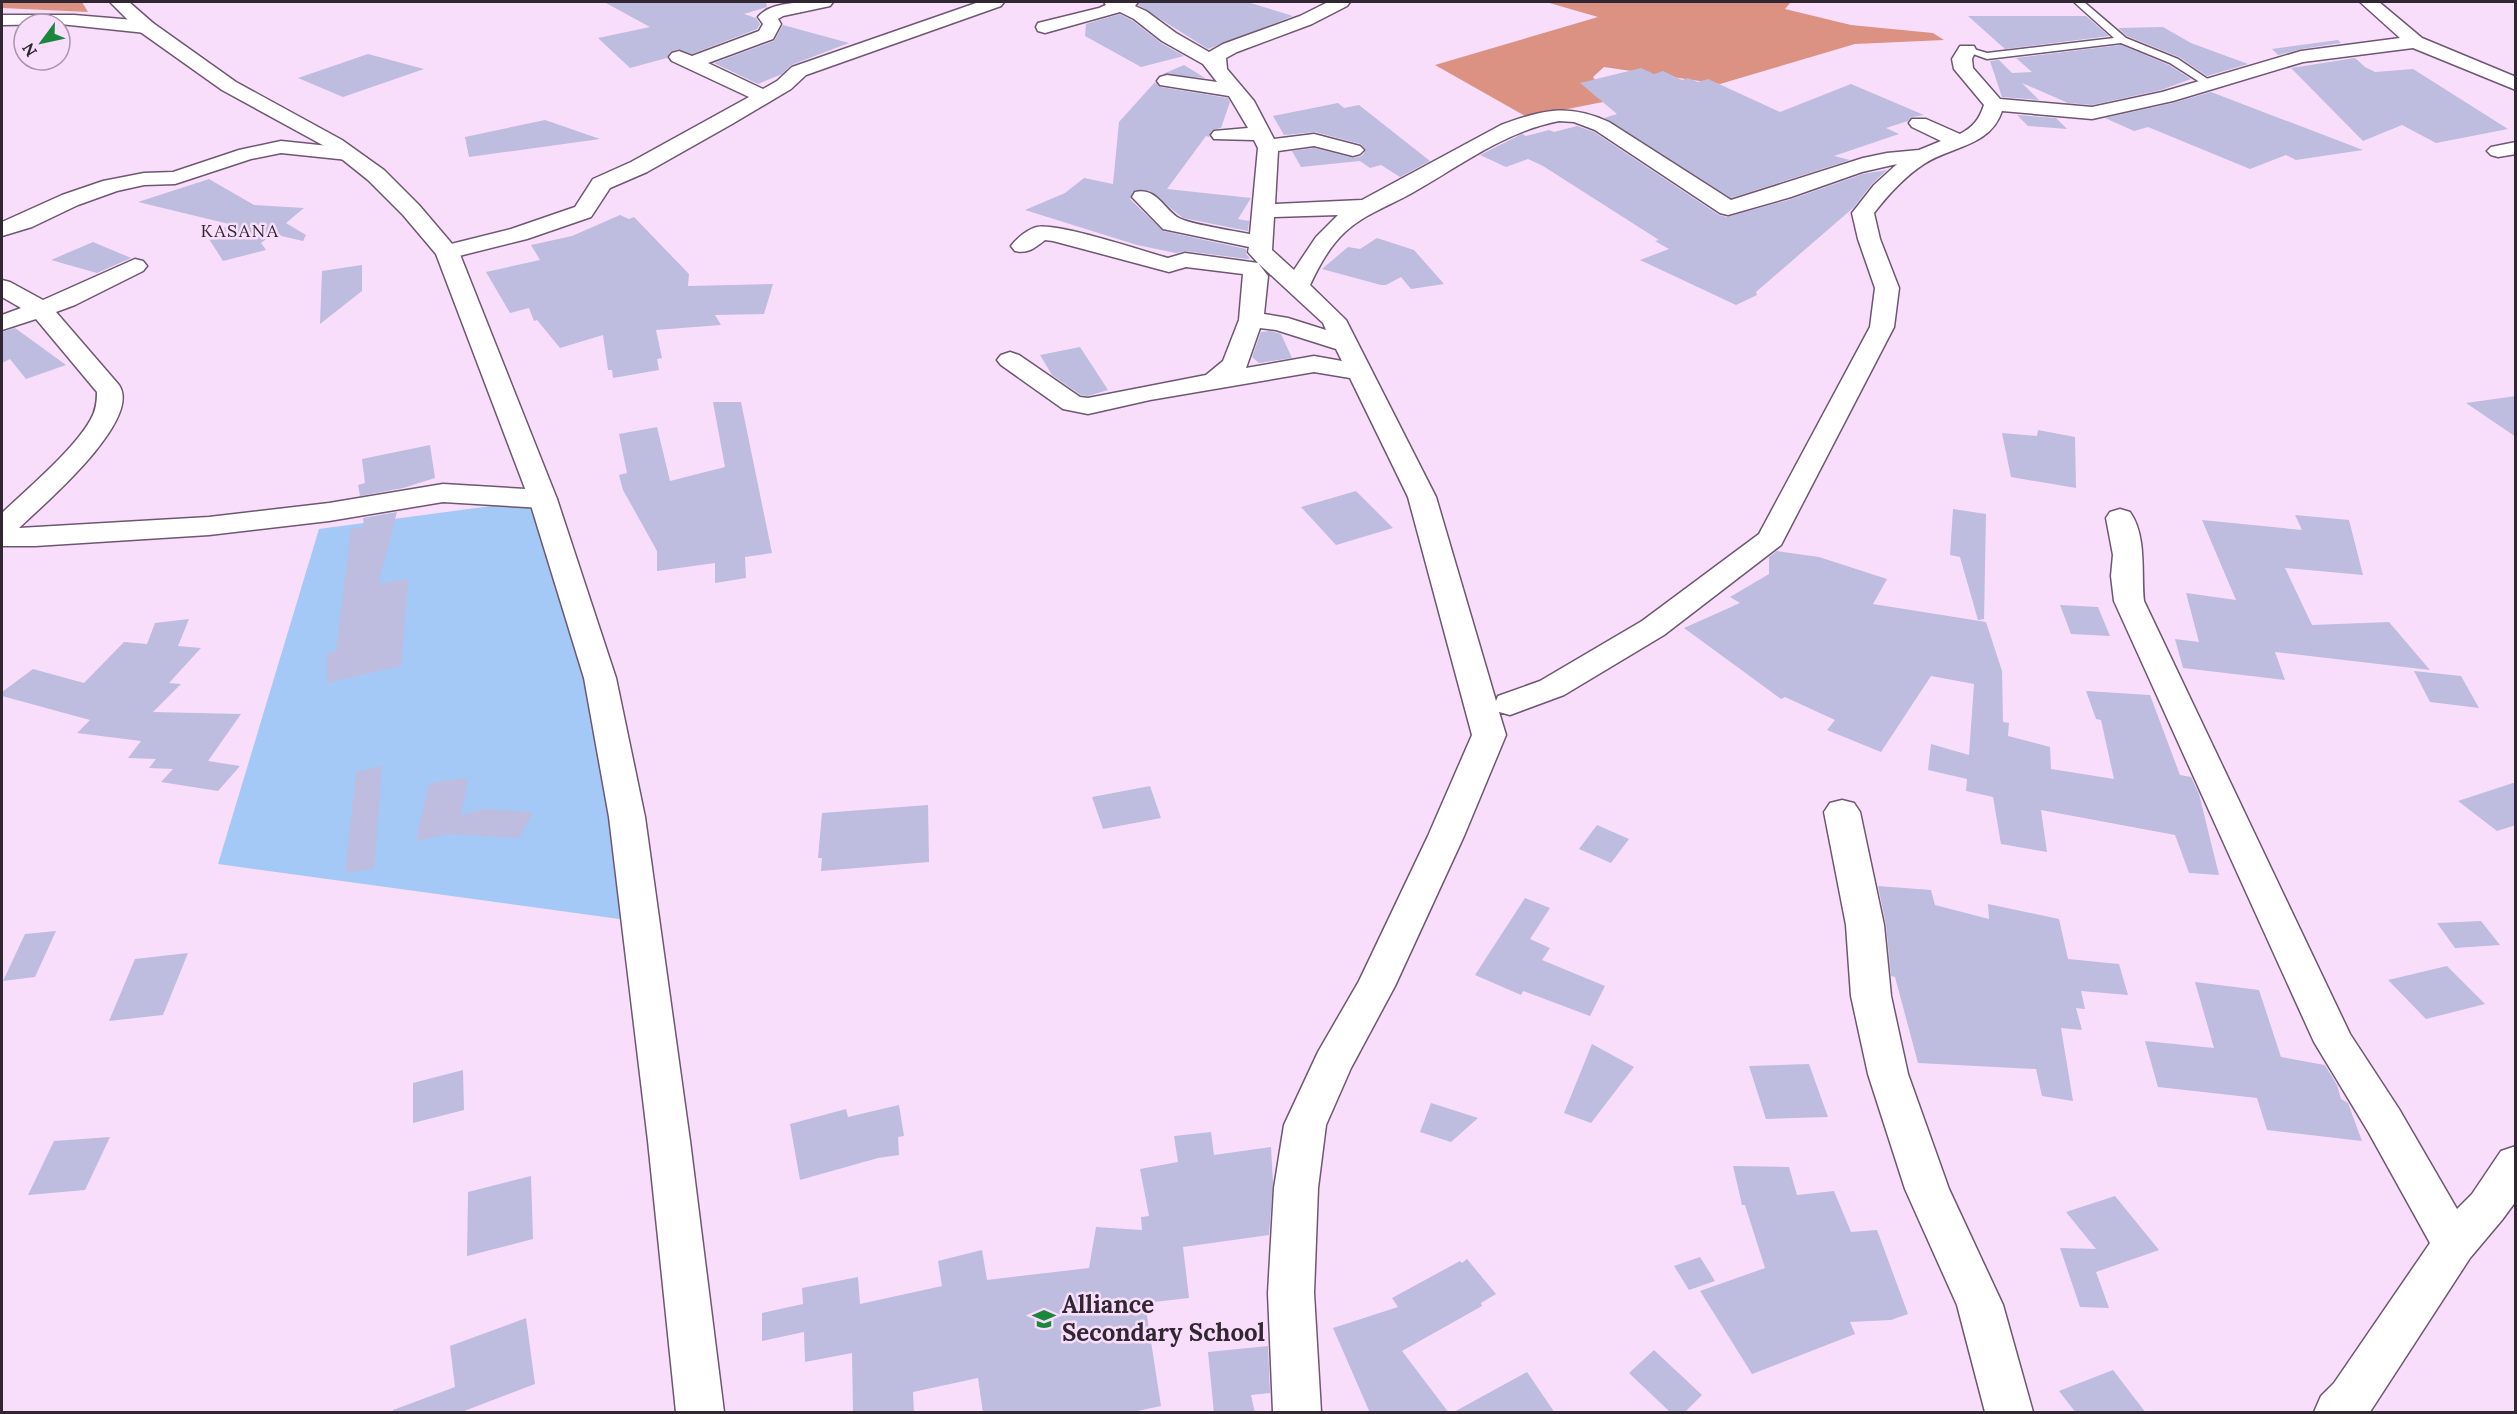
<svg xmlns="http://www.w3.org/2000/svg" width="2517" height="1414" font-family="Lora,serif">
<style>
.forest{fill:#dc9282}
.water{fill:#a4c9f6}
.building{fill:#bebcdf}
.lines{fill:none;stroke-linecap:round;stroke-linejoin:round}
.lane-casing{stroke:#6e5770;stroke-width:3}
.street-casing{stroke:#6e5770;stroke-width:3}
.secondary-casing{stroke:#6e5770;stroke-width:3}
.lane{fill:#fff;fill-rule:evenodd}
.street{fill:#fff;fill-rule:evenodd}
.secondary{fill:#fff;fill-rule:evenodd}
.labels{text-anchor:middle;stroke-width:5;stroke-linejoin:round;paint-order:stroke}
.far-quarter-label{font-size:18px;letter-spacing:1.5px;fill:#312732;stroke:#f9defc}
.near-poi-label{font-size:24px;font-weight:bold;fill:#312732;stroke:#f9defc;text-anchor:start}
</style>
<rect width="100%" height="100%" fill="#f9defc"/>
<g class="forest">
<polygon points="2,2 82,2 88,12 2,8"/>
<polygon points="1546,2 1791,2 1785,9 1851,25 1933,33 1944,40 1855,44 1720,84 1604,67 1593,77 1608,101 1527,117 1435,65 1598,17"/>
</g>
<polygon class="water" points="543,499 641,922 218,864 319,529"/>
<g class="building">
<polygon points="604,2 766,2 767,7 744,14 756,18 760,24 757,29 692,54 678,49 670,52 667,58 630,68 598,38 650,27"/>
<polygon points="1140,2 1247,2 1293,16 1208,49 1138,5"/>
<polygon points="1120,14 1133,21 1161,43 1184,56 1141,67 1085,36 1086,24"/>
<polygon points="1968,16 2086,16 2109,36 2005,49"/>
<polygon points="783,25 849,43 791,65 782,74 758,84 714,63 774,41"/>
<polygon points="2163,27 2191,43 2248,64 2207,76 2179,57 2127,36 2118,28"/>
<polygon points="2338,40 2341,43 2301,49 2278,55 2272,49"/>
<polygon points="2121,45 2169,65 2191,79 2161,90 2092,105 2068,103 2022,83 2039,100 2002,97 1990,61 1999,60 2012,73 2032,72 2016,58"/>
<polygon points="368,54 424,69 343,97 298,78"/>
<polygon points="2355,58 2365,67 2375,72 2413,69 2508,129 2436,143 2402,125 2363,141 2291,68"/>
<polygon points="1184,65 1205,78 1163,74"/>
<polygon points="1641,68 1654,74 1663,71 1682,80 1688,78 1698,82 1708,79 1780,112 1851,84 1924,115 1912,117 1908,121 1886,128 1899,134 1834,156 1850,160 1731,198 1604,118 1617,114 1580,83"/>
<polygon points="1155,82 1160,87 1228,98 1230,102 1221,128 1212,130 1209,137 1206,136 1167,189 1251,198 1238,219 1249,221 1248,231 1183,218 1148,190 1135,190 1130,199 1163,231 1246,249 1246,254 1250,258 1248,259 1185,251 1176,253 1137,245 1025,210 1065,193 1084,178 1113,184 1119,122"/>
<polygon points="2211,92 2363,150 2296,160 2286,155 2250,169 2148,127 2134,131 2105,118 2173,103"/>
<polygon points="1338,103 1344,108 1359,105 1430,161 1400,177 1381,165 1370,168 1360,161 1301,167 1292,151 1314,148 1354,158 1362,156 1366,150 1361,144 1315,132 1284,135 1273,116"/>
<polygon points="2017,115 2056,118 2067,129 2028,126"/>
<polygon points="545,120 600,139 469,157 465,137"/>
<polygon points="1577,126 1594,132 1719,215 1727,217 1792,199 1863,174 1887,170 1872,184 1853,208 1756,292 1757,295 1736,305 1640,260 1669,249 1655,241 1659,240 1543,166 1528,159 1506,167 1480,155 1522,134 1526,136 1549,130 1554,132"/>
<polygon points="209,179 254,205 304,208 286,223 306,235 303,241 273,234 261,243 266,250 223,261 209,239 229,224 138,202"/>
<polygon points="620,215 629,219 634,217 689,274 688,286 773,284 764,314 715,315 721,325 656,330 662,358 657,359 659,370 613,378 612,370 608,370 603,335 560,348 537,320 534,321 529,308 510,313 486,272 540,260 531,245 572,236"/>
<polygon points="1377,238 1414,250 1444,284 1411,289 1401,277 1386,285 1381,285 1322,269 1348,247 1360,249"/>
<polygon points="93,242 131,258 97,273 51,260"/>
<polygon points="362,265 362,291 320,324 322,271"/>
<polygon points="15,328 66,365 26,379 10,359 2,363 2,332"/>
<polygon points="1270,331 1281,334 1292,358 1259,363 1252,357 1261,332"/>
<polygon points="1080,347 1108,390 1088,396 1081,395 1052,375 1040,355"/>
<polygon points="2516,396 2516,437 2466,403"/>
<polygon points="713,402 741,402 772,553 745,557 746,578 715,583 715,563 657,571 657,551 623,490 619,475 627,473 619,434 657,427 670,481 725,467"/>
<polygon points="2038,430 2075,437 2076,488 2011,477 2002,433 2037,436"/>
<polygon points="430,445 435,478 403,488 360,496 358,485 365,483 362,459"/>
<polygon points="1356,491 1393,528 1336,545 1301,507"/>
<polygon points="1953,509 1986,514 1984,619 1978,620 1960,557 1950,555"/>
<polygon points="397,512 378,584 408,579 401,666 327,683 327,653 336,651 351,528 364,527 363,518"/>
<polygon points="2295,515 2349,520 2363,575 2285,568 2312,625 2389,622 2430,670 2275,652 2285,680 2183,668 2175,639 2199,642 2186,593 2236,600 2202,520 2302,530"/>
<polygon points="1777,551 1819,557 1887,579 1873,604 1986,622 2002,671 2003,722 2009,723 2008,736 2050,747 2051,769 2114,779 2101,720 2096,719 2086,691 2150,695 2180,775 2191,777 2199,794 2219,875 2189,873 2175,835 2041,810 2047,852 2001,844 1993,797 1966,791 1967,779 1928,770 1931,744 1969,755 1974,684 1931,676 1881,752 1827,730 1835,720 1785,697 1781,699 1684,628 1740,603 1730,597 1769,574 1769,557"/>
<polygon points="2060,605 2098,607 2110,636 2071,634"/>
<polygon points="189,619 178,646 201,648 169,683 181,684 153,712 241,714 208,761 240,766 218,791 161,782 173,769 149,768 156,759 128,758 141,741 77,733 90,720 2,696 2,692 33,669 84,683 124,642 147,644 155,623"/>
<polygon points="2414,671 2461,676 2479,708 2430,702"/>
<polygon points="382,766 374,869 345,873 356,772"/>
<polygon points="468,778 461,815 485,809 533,812 519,838 449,834 417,841 418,824 420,824 429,783"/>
<polygon points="2516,782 2516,825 2497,831 2458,801"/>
<polygon points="1150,786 1161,818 1103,829 1092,797"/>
<polygon points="928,805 929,862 821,871 822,858 818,858 822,813"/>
<polygon points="1597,825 1629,839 1611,863 1579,849"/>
<polygon points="1878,886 1931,890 1935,905 1989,919 1988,904 2059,919 2068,959 2119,964 2128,995 2081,991 2085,1009 2076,1008 2082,1030 2061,1028 2073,1101 2042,1096 2036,1069 1918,1063 1895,977 1891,976 1886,925"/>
<polygon points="1525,898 1550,908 1530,939 1550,948 1542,960 1605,986 1590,1016 1523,991 1521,995 1475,975"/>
<polygon points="2481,921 2500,945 2455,948 2437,923"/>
<polygon points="56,931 35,977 3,981 25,934"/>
<polygon points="188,953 163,1015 109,1021 135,959"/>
<polygon points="2447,966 2485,1004 2426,1019 2388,980"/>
<polygon points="2195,982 2259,990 2281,1057 2325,1065 2337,1085 2341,1099 2348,1103 2362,1141 2267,1130 2257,1098 2158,1087 2145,1041 2214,1048"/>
<polygon points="1592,1044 1634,1067 1591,1123 1564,1113"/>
<polygon points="1809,1064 1828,1117 1766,1119 1749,1066"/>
<polygon points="463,1070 464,1110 413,1123 413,1083"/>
<polygon points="1431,1103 1478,1118 1451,1142 1420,1132"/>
<polygon points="899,1105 904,1136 898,1137 899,1155 878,1158 800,1180 790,1124 846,1109 848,1117"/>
<polygon points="1211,1132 1214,1155 1271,1147 1273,1183 1269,1235 1183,1247 1189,1298 1145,1303 1161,1406 1128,1413 983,1413 978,1378 913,1392 914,1413 853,1413 852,1353 805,1362 804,1332 762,1341 762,1313 803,1304 802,1288 858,1277 860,1304 942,1286 938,1261 982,1250 987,1280 1089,1268 1096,1227 1142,1230 1141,1217 1149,1216 1140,1169 1178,1162 1174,1136"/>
<polygon points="110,1137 85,1190 28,1195 54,1141"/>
<polygon points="1733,1166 1789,1167 1797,1195 1834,1191 1851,1232 1877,1230 1908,1314 1891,1320 1850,1322 1855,1334 1752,1374 1700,1291 1765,1268 1745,1205 1742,1205"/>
<polygon points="531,1176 533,1239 467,1256 468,1192"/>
<polygon points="2115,1196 2159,1250 2096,1272 2109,1308 2080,1307 2060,1248 2096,1249 2066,1212"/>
<polygon points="1700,1257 1715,1281 1689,1290 1674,1266"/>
<polygon points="1467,1259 1496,1294 1481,1303 1482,1306 1402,1351 1449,1413 1370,1413 1333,1328 1398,1307 1392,1298 1460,1261 1462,1263"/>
<polygon points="526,1318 535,1384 459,1413 393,1413 393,1410 455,1387 450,1346"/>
<polygon points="1268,1346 1270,1393 1251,1395 1255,1413 1214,1413 1208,1352"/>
<polygon points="1654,1350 1702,1395 1684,1413 1671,1413 1629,1373"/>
<polygon points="2113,1370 2146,1413 2076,1413 2059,1391"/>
<polygon points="1527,1372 1555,1413 1452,1413"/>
</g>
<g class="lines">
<g class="lane-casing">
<polygon id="lane" points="2074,2 2084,2 2126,38 2178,59 2215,84 2214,86 2206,86 2170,63 2121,43 1987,59 1962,50 1967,47 1987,53 2114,38"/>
</g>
<g class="street-casing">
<g id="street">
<path d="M 801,2 L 833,2 L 830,6 L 783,16 L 778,19 L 781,24 L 773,39 L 708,63 L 763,89 L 777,81 L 792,67 L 979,2 L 1004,2 L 1001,6 L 806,75 L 791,89 L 732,124 L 647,172 L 610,188 L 591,217 L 527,239 L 447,259 L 439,257 L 435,252 L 439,247 L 511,229 L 575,207 L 593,179 L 631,162 L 749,97 L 672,61 L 669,57 L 672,53 L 679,51 L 692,56 L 759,31 L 763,24 L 758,17 C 767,5 787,4 801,2 Z"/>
<path d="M 1104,2 L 1138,2 L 1135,6 L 1146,11 L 1176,33 L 1209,52 L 1223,44 L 1300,16 L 1328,2 L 1350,2 L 1347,6 L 1312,24 L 1237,52 L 1226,58 L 1227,69 L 1254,101 L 1274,139 L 1314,134 L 1360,146 L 1364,150 L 1360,154 L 1353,156 L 1314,146 L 1278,151 L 1275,204 L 1362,200 L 1501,125 C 1543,110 1567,103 1609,122 L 1731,200 L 1863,158 L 1887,153 L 1919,150 L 1941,141 L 1912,127 L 1909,123 L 1912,119 L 1926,119 L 1960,134 C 1973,127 1979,120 1984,105 L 1954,69 L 1952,59 L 1960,46 L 1974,46 L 1976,50 L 1972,59 L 1973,68 L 2000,99 L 2092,107 L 2162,92 L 2301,51 L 2400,38 L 2360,2 L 2379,2 L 2422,38 L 2516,77 L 2516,90 L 2413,48 L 2303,62 L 2173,101 L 2092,119 L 2002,111 C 1990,147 1951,146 1924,164 C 1904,177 1888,195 1874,213 L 1880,239 L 1899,288 L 1894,327 L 1781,545 L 1664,635 L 1564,695 L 1510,715 L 1499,712 L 1506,735 L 1464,836 L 1395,986 L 1351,1068 L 1326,1125 L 1318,1188 L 1314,1293 L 1321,1412 L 1273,1412 L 1268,1293 L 1274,1188 L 1284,1125 L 1318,1052 L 1359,981 L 1428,836 L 1472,735 L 1408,497 L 1350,378 L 1314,372 L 1150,400 L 1088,414 L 1063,409 L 1001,365 L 997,360 L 1001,355 L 1010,352 L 1019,355 L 1080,397 L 1088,398 L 1206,375 L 1223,361 L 1239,320 L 1243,274 L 1186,267 L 1169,272 L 1053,241 L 1045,240 C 1035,248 1028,254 1015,251 L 1011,246 C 1017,238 1028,229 1037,227 C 1059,223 1142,251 1168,258 L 1185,253 L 1258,263 L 1248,252 L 1249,247 L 1163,229 L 1132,197 L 1135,192 C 1155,187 1163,207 1177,217 C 1187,224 1235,231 1250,234 L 1258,148 L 1254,140 L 1214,139 L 1211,135 L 1214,131 L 1248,128 L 1229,96 L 1160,85 L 1157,81 L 1160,77 L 1167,75 L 1217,82 L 1203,64 L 1162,41 L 1134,19 L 1120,12 L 1045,33 L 1038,31 L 1036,27 L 1038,23 L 1099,8 L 1106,5 ZM 1559,121 L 1574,122 L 1595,130 L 1720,213 L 1728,215 L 1791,197 L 1862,172 L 1897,164 L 1874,185 L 1852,213 L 1858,239 L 1875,288 L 1870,327 L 1759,534 L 1642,621 L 1540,681 L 1498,696 L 1496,701 L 1436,497 L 1346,320 L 1310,285 C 1319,266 1329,247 1345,232 C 1364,214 1389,206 1412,193 C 1460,166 1503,132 1559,121 ZM 1338,215 L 1316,237 L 1294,270 L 1272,250 L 1274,217 ZM 1258,263 L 1323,323 L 1326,330 L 1288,318 L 1264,314 L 1268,276 ZM 1260,328 L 1276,330 L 1336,349 L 1342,361 L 1314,356 L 1246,368 Z"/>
<polygon points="2,15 74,15 146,21 153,23 155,27 153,31 146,33 60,24 2,25"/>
<polygon points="281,141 348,148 355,150 359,154 355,158 348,160 281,153 251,159 175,184 144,185 117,191 78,205 32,227 2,236 2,222 62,195 103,181 144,173 173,172 239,150"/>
<polygon points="2516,142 2516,154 2498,157 2491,155 2487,151 2491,147"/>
<path d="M 135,259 L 143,261 L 147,266 L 143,271 L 75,305 L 56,312 L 119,385 C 143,420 43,505 19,528 L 209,517 L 329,503 L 443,484 L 543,490 L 553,493 L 557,499 L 553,505 L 543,508 L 443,502 L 329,521 L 209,535 L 35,546 L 2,546 L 2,513 C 28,488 74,450 91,419 C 96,410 97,402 97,392 L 36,319 L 2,330 L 2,315 L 21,308 L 2,297 L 2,280 L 10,282 L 43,300 Z"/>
<path d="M 2120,509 L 2130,512 C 2147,536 2141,573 2144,601 L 2350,1034 L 2399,1109 L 2457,1209 L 2472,1194 L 2501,1151 L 2516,1146 L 2516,1201 L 2502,1220 L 2470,1258 L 2370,1412 L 2314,1412 L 2321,1396 L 2334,1383 L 2430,1243 L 2369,1133 L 2314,1042 L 2114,601 L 2111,576 L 2113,555 L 2106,518 L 2110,512 Z"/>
<polygon points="1842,800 1854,803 1860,812 1884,925 1891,996 1908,1074 1949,1189 2003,1305 2033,1412 1985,1412 1957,1305 1905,1189 1868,1074 1851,996 1846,925 1824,812 1830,803"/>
</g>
</g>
<g class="secondary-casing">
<polygon id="secondary" points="110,2 129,2 153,23 236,82 342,140 384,170 419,205 459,252 557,499 616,678 645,817 690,1141 724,1412 676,1412 648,1141 609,817 584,678 529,499 436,254 403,215 368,180 328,148 222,90 139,31"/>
</g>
<use href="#lane" class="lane"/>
<use href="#street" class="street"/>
<use href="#secondary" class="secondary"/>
</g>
<defs>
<g id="school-bare" transform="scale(1.8)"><path d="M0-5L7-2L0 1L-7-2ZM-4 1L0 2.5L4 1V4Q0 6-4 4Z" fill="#1b863d" stroke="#f9defc" stroke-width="2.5" paint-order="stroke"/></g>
</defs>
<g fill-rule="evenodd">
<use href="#school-bare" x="1044" y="1319"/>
</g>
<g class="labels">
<g class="far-quarter-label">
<text x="240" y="237">KASANA</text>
</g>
<g class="near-poi-label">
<text x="1062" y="1313">Alliance<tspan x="1062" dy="28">Secondary School</tspan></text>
</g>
</g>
<rect width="2517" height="1414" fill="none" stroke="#312732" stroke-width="6"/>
<g transform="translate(42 42) rotate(237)"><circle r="28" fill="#f9defc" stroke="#a995ab" stroke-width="1.5"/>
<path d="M0-4.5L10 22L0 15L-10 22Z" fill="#1b863d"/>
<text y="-9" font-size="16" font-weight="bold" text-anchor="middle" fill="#312732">N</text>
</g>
</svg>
